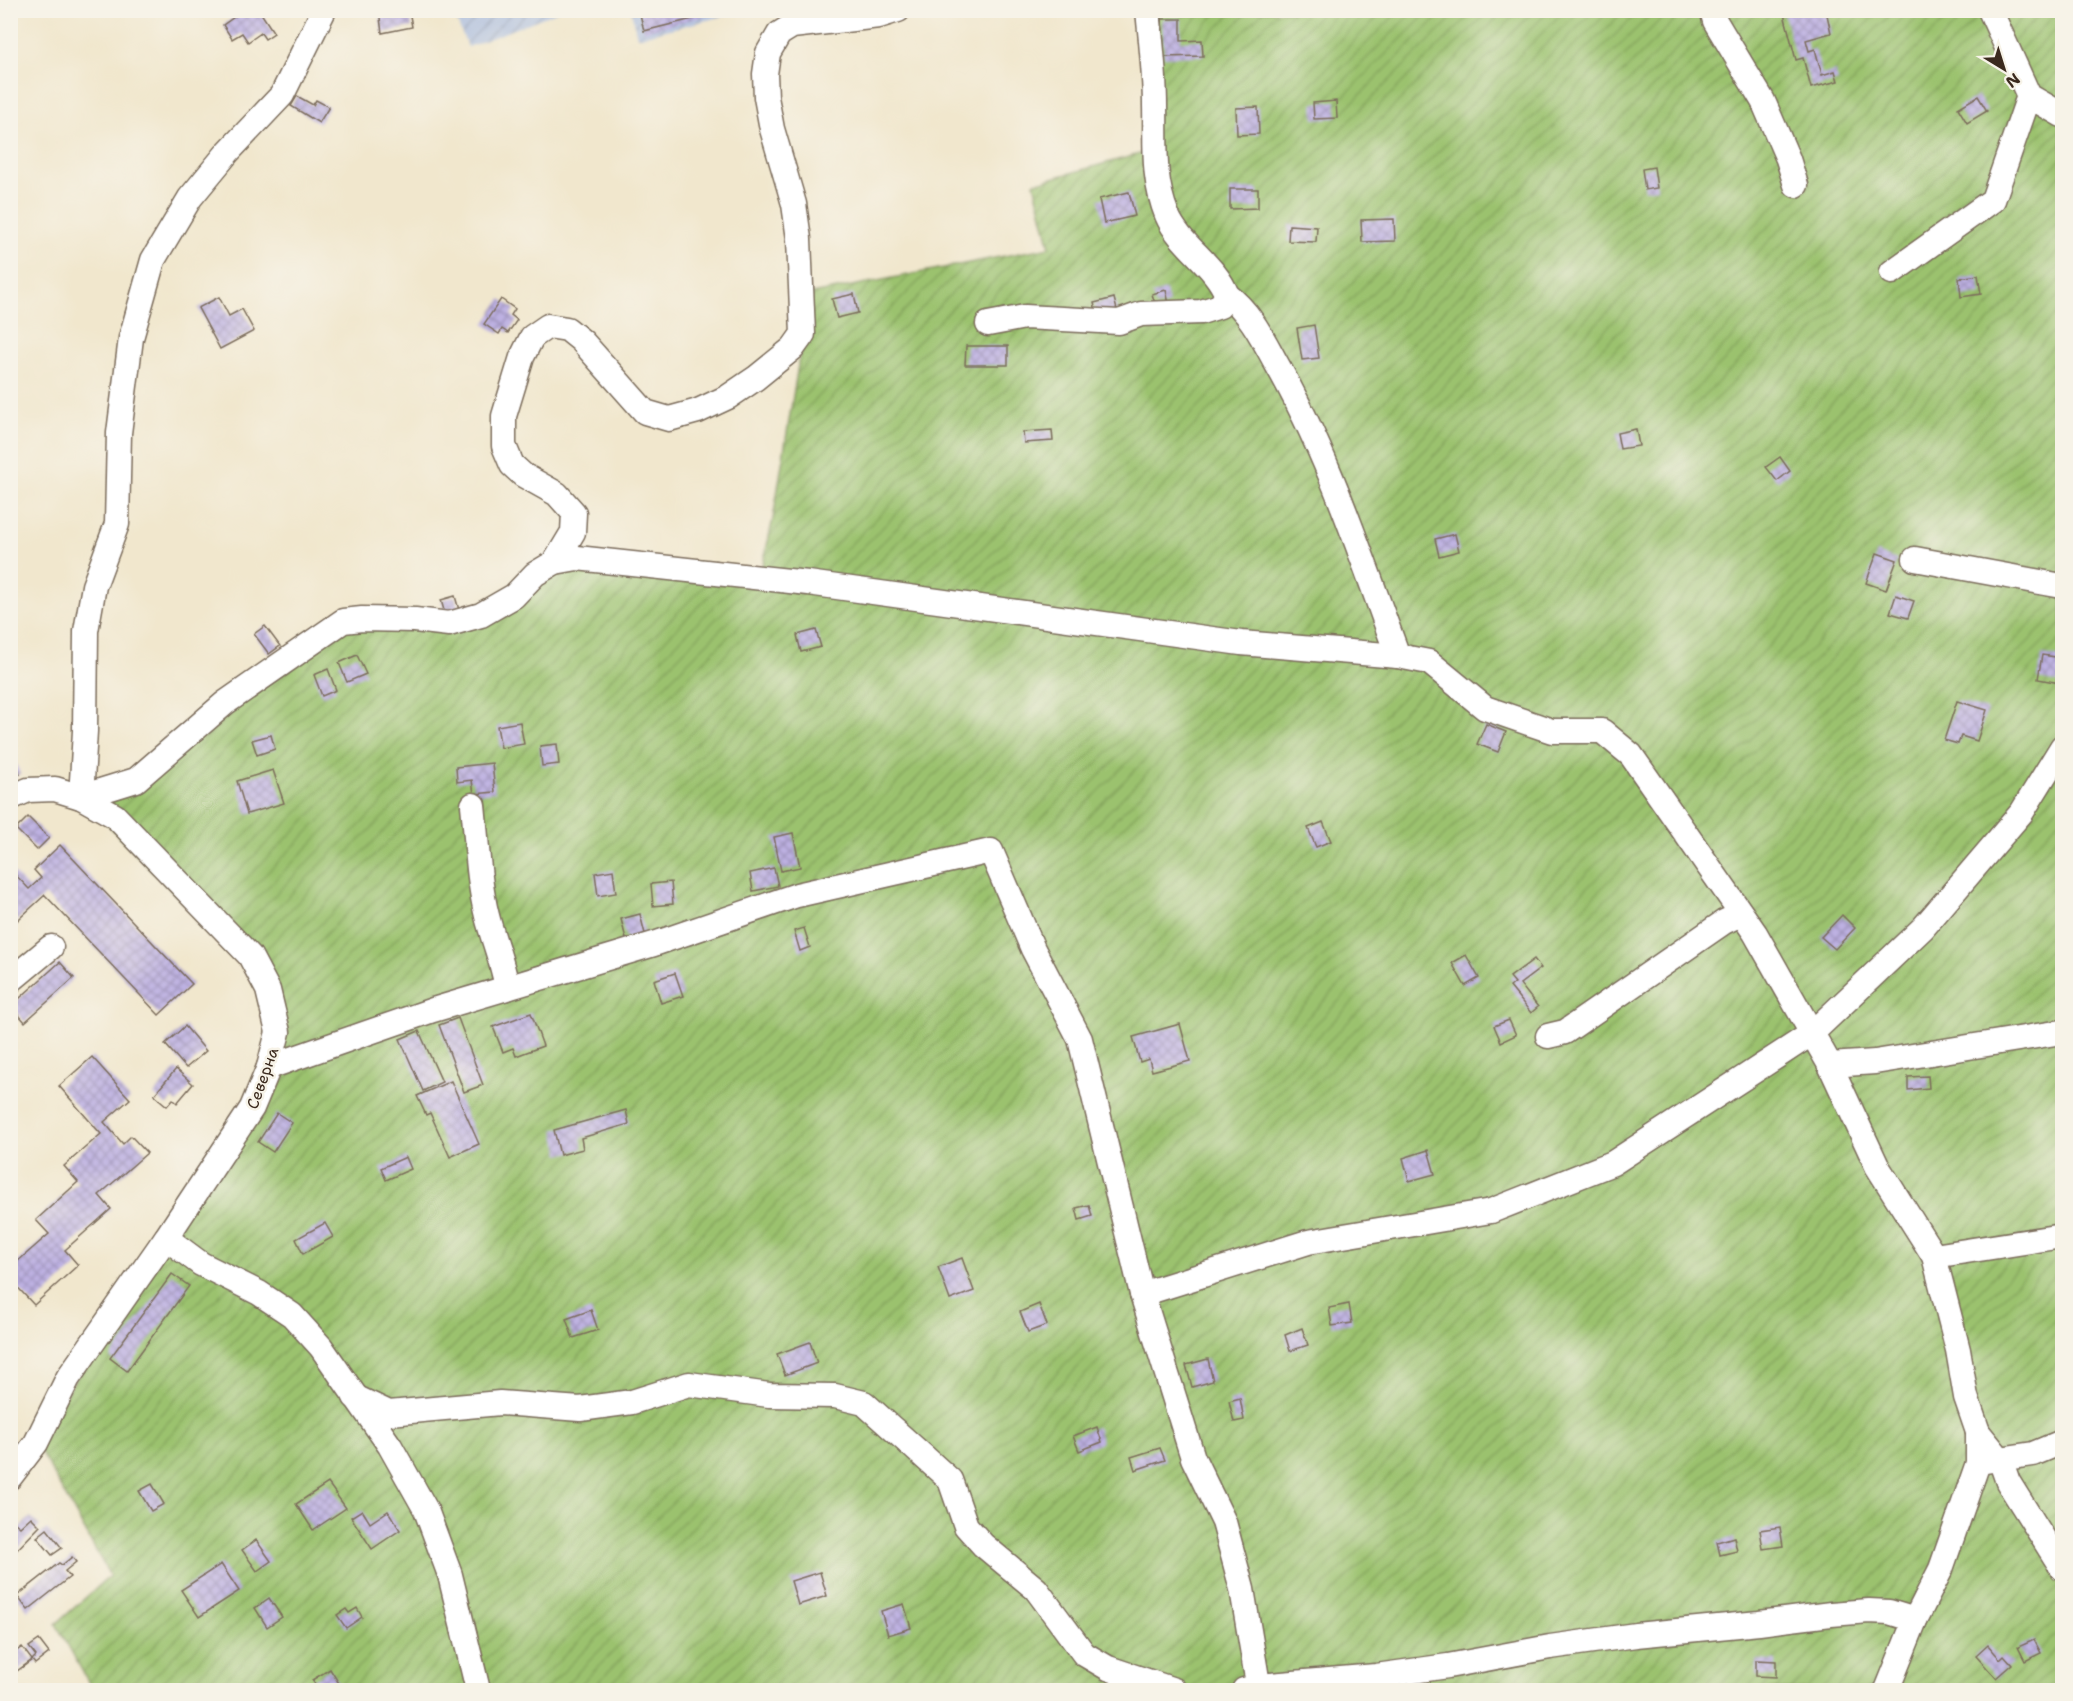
<svg xmlns="http://www.w3.org/2000/svg" width="2073" height="1701" font-family="'Shantell Sans',sans-serif">
<style>
.industrial{fill:url(#industrial-furrows)}
.garden{fill:url(#garden-furrows);stroke:#6b7646;stroke-width:1.5}
.building{fill:url(#building-cross-hatch)}
.lines{fill:none;stroke-linecap:round;stroke-linejoin:round}
.minor-casing{stroke:#7b6c5b;stroke-width:27}
.minor{stroke:#fff;stroke-width:24}
.labels{text-anchor:middle;stroke-width:5;stroke-linejoin:round;paint-order:stroke}
.street-label{font-size:16px;fill:#3b2a1e;stroke:#f7f3e8}
</style>
<defs>
<pattern id="industrial-furrows" width="10" height="10" patternUnits="userSpaceOnUse" patternTransform="scale(1.5)"><rect width="10" height="10" fill="#b7c5de"/><path d="M-1 1l2-2M0 10L10 0M9 11l2-2" fill="none" stroke="#9ea9be"/></pattern>
<pattern id="garden-furrows" width="10" height="10" patternUnits="userSpaceOnUse" patternTransform="scale(1.5)"><rect width="10" height="10" fill="#9bc26e"/><path d="M-1 1l2-2M0 10L10 0M9 11l2-2" fill="none" stroke="#809e5a"/></pattern>
<pattern id="building-cross-hatch" width="8" height="8" patternUnits="userSpaceOnUse" patternTransform="scale(1.5)"><rect width="8" height="8" fill="#bdb1e2"/><path d="M0 0l8 8M0 8l8-8" fill="none" stroke="#9b90b7"/></pattern>
</defs>
<rect width="100%" height="100%" fill="#f7f3e8"/>
<filter id="ink" filterUnits="userSpaceOnUse"><feTurbulence type="fractalNoise" baseFrequency=".0167" numOctaves="2"/><feDisplacementMap in="SourceGraphic" scale="12" xChannelSelector="R" yChannelSelector="G"/><feConvolveMatrix kernelMatrix="1 2 1 2 8 2 1 2 1" color-interpolation-filters="sRGB"/></filter>
<filter id="wash" filterUnits="userSpaceOnUse"><feTurbulence type="fractalNoise" baseFrequency=".008" numOctaves="4" result="noise"/><feDisplacementMap in="SourceGraphic" scale="24" xChannelSelector="R" yChannelSelector="G"/><feGaussianBlur stdDeviation="1.35" result="paint"/><feColorMatrix in="noise" values="0 0 0 0 0 0 0 0 0 0 0 0 0 0 0 0 0 1.4 0 .05"/><feComposite in="paint" operator="in"/></filter>
<g filter="url(#wash)">
<rect width="100%" height="100%" fill="#f1e7cd"/>
<g class="industrial">
<polygon points="631,10 745,11 637,37"/>
<polygon points="452,11 559,11 468,47"/>
</g>
<polygon class="garden" points="1145,11 2062,11 2062,1690 84,1690 90,1685 56,1624 110,1576 36,1443 271,1061 268,990 81,797 136,780 343,621 449,624 555,562 760,577 773,519 803,334 801,296 1050,247 1034,183 1154,150"/>
<g id="blocks">
<g class="building">
<polygon points="244,10 259,10 274,33 265,39 261,33 248,42 242,33 232,39 223,25"/>
<polygon points="379,10 409,10 412,27 382,33"/>
<polygon points="639,10 725,10 725,11 644,31"/>
<polygon points="1783,10 1826,10 1831,33 1806,40 1809,51 1815,49 1822,75 1835,71 1838,81 1811,88 1803,58 1796,60"/>
<polygon points="1162,19 1181,19 1181,41 1202,40 1203,56 1164,57"/>
<polygon points="297,96 313,105 316,100 329,107 319,123 291,106"/>
<polygon points="1978,96 1987,111 1967,123 1958,108"/>
<polygon points="1336,101 1337,118 1314,119 1313,103"/>
<polygon points="1258,107 1259,134 1237,135 1236,108"/>
<polygon points="1654,167 1657,188 1645,190 1642,169"/>
<polygon points="1230,189 1258,189 1258,208 1230,209"/>
<polygon points="1129,192 1135,216 1104,223 1099,199"/>
<polygon points="1394,219 1395,241 1362,242 1361,220"/>
<polygon points="1289,225 1317,227 1316,242 1288,241"/>
<polygon points="1978,275 1981,294 1961,297 1959,278"/>
<polygon points="1166,290 1169,304 1156,307 1152,294"/>
<polygon points="854,294 858,313 837,318 832,299"/>
<polygon points="219,297 229,316 242,309 254,331 220,349 198,308"/>
<polygon points="1114,298 1118,314 1098,319 1094,303"/>
<polygon points="501,299 515,309 511,315 517,320 508,333 502,329 499,334 484,324"/>
<polygon points="1314,325 1319,358 1302,360 1297,328"/>
<polygon points="966,346 1008,346 1008,365 965,365"/>
<polygon points="1636,429 1639,446 1620,449 1617,433"/>
<polygon points="1052,430 1053,441 1024,443 1023,432"/>
<polygon points="1780,457 1790,471 1777,481 1766,467"/>
<polygon points="1455,534 1459,551 1439,556 1435,539"/>
<polygon points="1877,553 1897,560 1886,590 1866,583"/>
<polygon points="1896,595 1914,601 1908,618 1890,613"/>
<polygon points="455,596 459,610 445,614 441,600"/>
<polygon points="265,626 280,646 269,654 254,634"/>
<polygon points="816,630 821,647 801,652 797,635"/>
<polygon points="357,655 366,674 347,682 339,663"/>
<polygon points="2042,655 2062,658 2060,683 2038,679"/>
<polygon points="328,669 336,690 322,696 314,675"/>
<polygon points="1957,701 1987,710 1977,741 1961,736 1958,744 1944,740"/>
<polygon points="520,722 524,744 501,748 497,726"/>
<polygon points="1486,724 1506,732 1498,752 1477,744"/>
<polygon points="271,735 275,749 257,755 252,740"/>
<polygon points="557,744 559,764 542,766 540,746"/>
<polygon points="14,758 20,774 11,778 10,760"/>
<polygon points="492,763 495,792 474,794 472,780 457,782 456,767"/>
<polygon points="273,770 284,803 247,814 237,781"/>
<polygon points="28,817 49,838 37,850 16,829"/>
<polygon points="1323,822 1331,841 1316,847 1308,828"/>
<polygon points="793,833 800,867 781,871 774,837"/>
<polygon points="60,845 192,984 159,1015 45,895 10,927 10,873 12,871 29,889 41,878 34,870"/>
<polygon points="774,868 778,886 753,891 750,873"/>
<polygon points="613,870 616,893 598,896 595,873"/>
<polygon points="671,882 673,904 653,906 651,884"/>
<polygon points="640,914 645,934 626,939 621,919"/>
<polygon points="1842,915 1855,928 1835,949 1821,937"/>
<polygon points="804,928 810,947 800,951 794,931"/>
<polygon points="1466,955 1479,978 1465,986 1452,963"/>
<polygon points="1534,959 1541,968 1520,984 1538,1007 1531,1013 1510,987 1515,983 1510,977"/>
<polygon points="60,962 74,978 25,1022 11,1006"/>
<polygon points="675,973 683,996 661,1003 654,980"/>
<polygon points="531,1013 543,1046 516,1056 513,1048 503,1052 493,1027"/>
<polygon points="458,1018 483,1085 464,1092 439,1025"/>
<polygon points="1509,1020 1516,1035 1501,1042 1494,1026"/>
<polygon points="1180,1024 1190,1061 1152,1071 1149,1059 1140,1062 1133,1037"/>
<polygon points="185,1026 206,1051 186,1068 165,1044"/>
<polygon points="419,1031 442,1082 423,1091 400,1039"/>
<polygon points="92,1057 130,1099 104,1122 123,1144 131,1136 147,1153 99,1195 111,1209 65,1250 78,1265 34,1305 10,1279 10,1268 49,1234 36,1220 78,1182 64,1166 101,1134 59,1086"/>
<polygon points="176,1069 193,1084 177,1103 173,1099 167,1106 154,1095"/>
<polygon points="1928,1076 1929,1088 1908,1090 1908,1077"/>
<polygon points="451,1081 479,1144 450,1157 430,1113 426,1115 417,1096"/>
<polygon points="626,1110 629,1124 581,1138 583,1149 560,1155 554,1130"/>
<polygon points="277,1113 292,1123 273,1152 258,1142"/>
<polygon points="1428,1150 1435,1174 1409,1181 1403,1158"/>
<polygon points="406,1157 411,1169 386,1180 381,1168"/>
<polygon points="1089,1205 1092,1216 1079,1220 1076,1208"/>
<polygon points="325,1223 333,1237 303,1254 296,1239"/>
<polygon points="962,1258 974,1291 950,1300 938,1267"/>
<polygon points="172,1274 189,1286 127,1371 110,1358"/>
<polygon points="1039,1304 1047,1325 1028,1332 1020,1312"/>
<polygon points="1349,1304 1352,1323 1332,1326 1329,1308"/>
<polygon points="591,1310 598,1330 573,1338 566,1319"/>
<polygon points="1302,1328 1308,1345 1290,1351 1285,1335"/>
<polygon points="810,1342 817,1363 785,1375 777,1354"/>
<polygon points="1208,1359 1213,1381 1192,1387 1186,1365"/>
<polygon points="1240,1398 1244,1420 1234,1422 1229,1401"/>
<polygon points="1097,1427 1102,1442 1079,1451 1073,1436"/>
<polygon points="1160,1448 1165,1460 1135,1470 1131,1457"/>
<polygon points="328,1483 346,1508 313,1530 296,1504"/>
<polygon points="152,1484 164,1504 151,1511 139,1491"/>
<polygon points="362,1510 370,1523 388,1511 400,1530 372,1549 351,1517"/>
<polygon points="31,1517 40,1526 10,1557 10,1528 15,1523 20,1527"/>
<polygon points="1780,1527 1783,1546 1763,1549 1760,1530"/>
<polygon points="47,1529 62,1548 52,1555 37,1537"/>
<polygon points="1734,1537 1737,1551 1720,1555 1717,1542"/>
<polygon points="256,1540 271,1561 257,1571 242,1550"/>
<polygon points="72,1557 76,1562 65,1571 70,1577 28,1610 17,1596 59,1563 62,1565"/>
<polygon points="221,1564 239,1591 199,1617 181,1590"/>
<polygon points="820,1572 827,1596 798,1605 791,1581"/>
<polygon points="269,1598 282,1617 267,1627 255,1608"/>
<polygon points="904,1604 911,1628 888,1635 881,1611"/>
<polygon points="357,1608 362,1617 346,1628 337,1615 346,1609 349,1613"/>
<polygon points="39,1640 49,1653 35,1664 32,1660 36,1656 29,1647"/>
<polygon points="2034,1640 2041,1653 2025,1661 2018,1647"/>
<polygon points="1988,1645 2000,1659 2004,1655 2012,1664 1996,1678 1976,1656"/>
<polygon points="22,1647 32,1660 10,1676 10,1656"/>
<polygon points="1756,1660 1776,1661 1776,1677 1756,1676"/>
<polygon points="330,1669 340,1685 330,1690 319,1690 312,1680"/>
</g>
</g>
</g>
<g filter="url(#ink)">
<use href="#blocks" fill-opacity="0" stroke="#7b6c5b" stroke-width="1.5"/>
<g class="lines">
<g class="minor-casing">
<g id="minor">
<polyline points="324,10 282,95 228,152 190,198 153,260 131,338 119,433 117,524 94,586 86,631 85,731 81,797 136,780 225,703 343,621 362,619 415,620 449,624 481,615 514,596 535,574 555,562 577,558 808,583 1241,643 1398,656 1429,662 1485,708 1552,731 1602,731 1631,755 1755,933 1830,1065 1877,1166 1934,1256 1958,1350 1966,1397 1978,1432 2000,1459 2008,1482 2062,1568"/>
<polyline points="1712,10 1715,21 1763,101 1788,159 1796,185"/>
<polyline points="1990,10 2029,96 2062,115"/>
<polyline points="1892,272 1993,200 2029,96"/>
<path d="M 1227,295 C 1249,311 1262,337 1275,361 C 1328,453 1361,556 1398,656"/>
<path d="M 988,324 L 1025,317 L 1119,322 L 1141,314 L 1201,312 L 1220,306 L 1227,295 C 1215,264 1180,246 1167,215 C 1152,178 1156,144 1155,106 C 1155,75 1151,42 1148,10"/>
<polyline points="1915,559 2062,586"/>
<polyline points="555,562 573,532 574,513 557,494 523,475 512,465 504,446 504,416 522,357 532,337 548,326 567,329 582,341 645,412 669,419 698,411 728,397 756,378 793,348 803,334 799,239 794,204 772,129 766,97 765,74 768,53 779,34 792,26 879,16 898,10"/>
<polyline points="10,798 28,790 55,789 81,797 115,816 250,956 268,990 278,1032 269,1067 252,1108 166,1238 68,1378 36,1443 10,1477"/>
<path d="M 473,805 C 477,842 478,880 487,916 C 493,940 503,963 507,988"/>
<polyline points="10,981 51,947"/>
<polyline points="1548,1036 1565,1032 1724,922 1741,914"/>
<polyline points="1830,1065 1875,1062 2062,1032"/>
<polyline points="269,1067 433,1010 654,944 797,895 991,851 1033,949 1080,1039 1142,1294 1193,1458 1224,1522 1242,1589 1259,1690"/>
<polyline points="166,1238 201,1264 259,1293 292,1315 321,1347 390,1446 426,1510 450,1575 478,1690"/>
<polyline points="1934,1256 2062,1236"/>
<polyline points="1142,1294 1308,1242 1491,1211 1613,1163 1811,1034 1923,928 2022,812 2062,747"/>
<polyline points="355,1397 389,1413 500,1403 580,1409 632,1402 689,1384 769,1395 835,1396 864,1403 950,1480 966,1526 983,1545 1036,1589 1084,1654 1108,1668 1174,1690"/>
<polyline points="1986,1461 2033,1454 2062,1442"/>
<polyline points="1244,1690 1258,1686 1376,1676 1448,1666 1550,1647 1636,1635 1759,1623 1831,1614 1869,1611 1889,1612 1915,1620"/>
<polyline points="1887,1690 1915,1620 1941,1569 1978,1463 1978,1432"/>
</g>
</g>
<use href="#minor" class="minor"/>
</g>
</g>
<g class="labels">
<g class="street-label">
<text transform="translate(262 1078) rotate(-70)" y="6">Северна</text>
</g>
</g>
<rect width="2073" height="1701" fill="none" stroke="#f7f3e8" stroke-width="36"/>
<g transform="translate(2004 69) rotate(142)" stroke="#f7f3e8" stroke-width="4.5" paint-order="stroke">
<path d="M0-4.5L10 22L0 15L-10 22Z" fill="#3b2a1e"/>
<text y="-9" font-size="16" font-weight="bold" text-anchor="middle" fill="#3b2a1e">N</text>
</g>
</svg>
